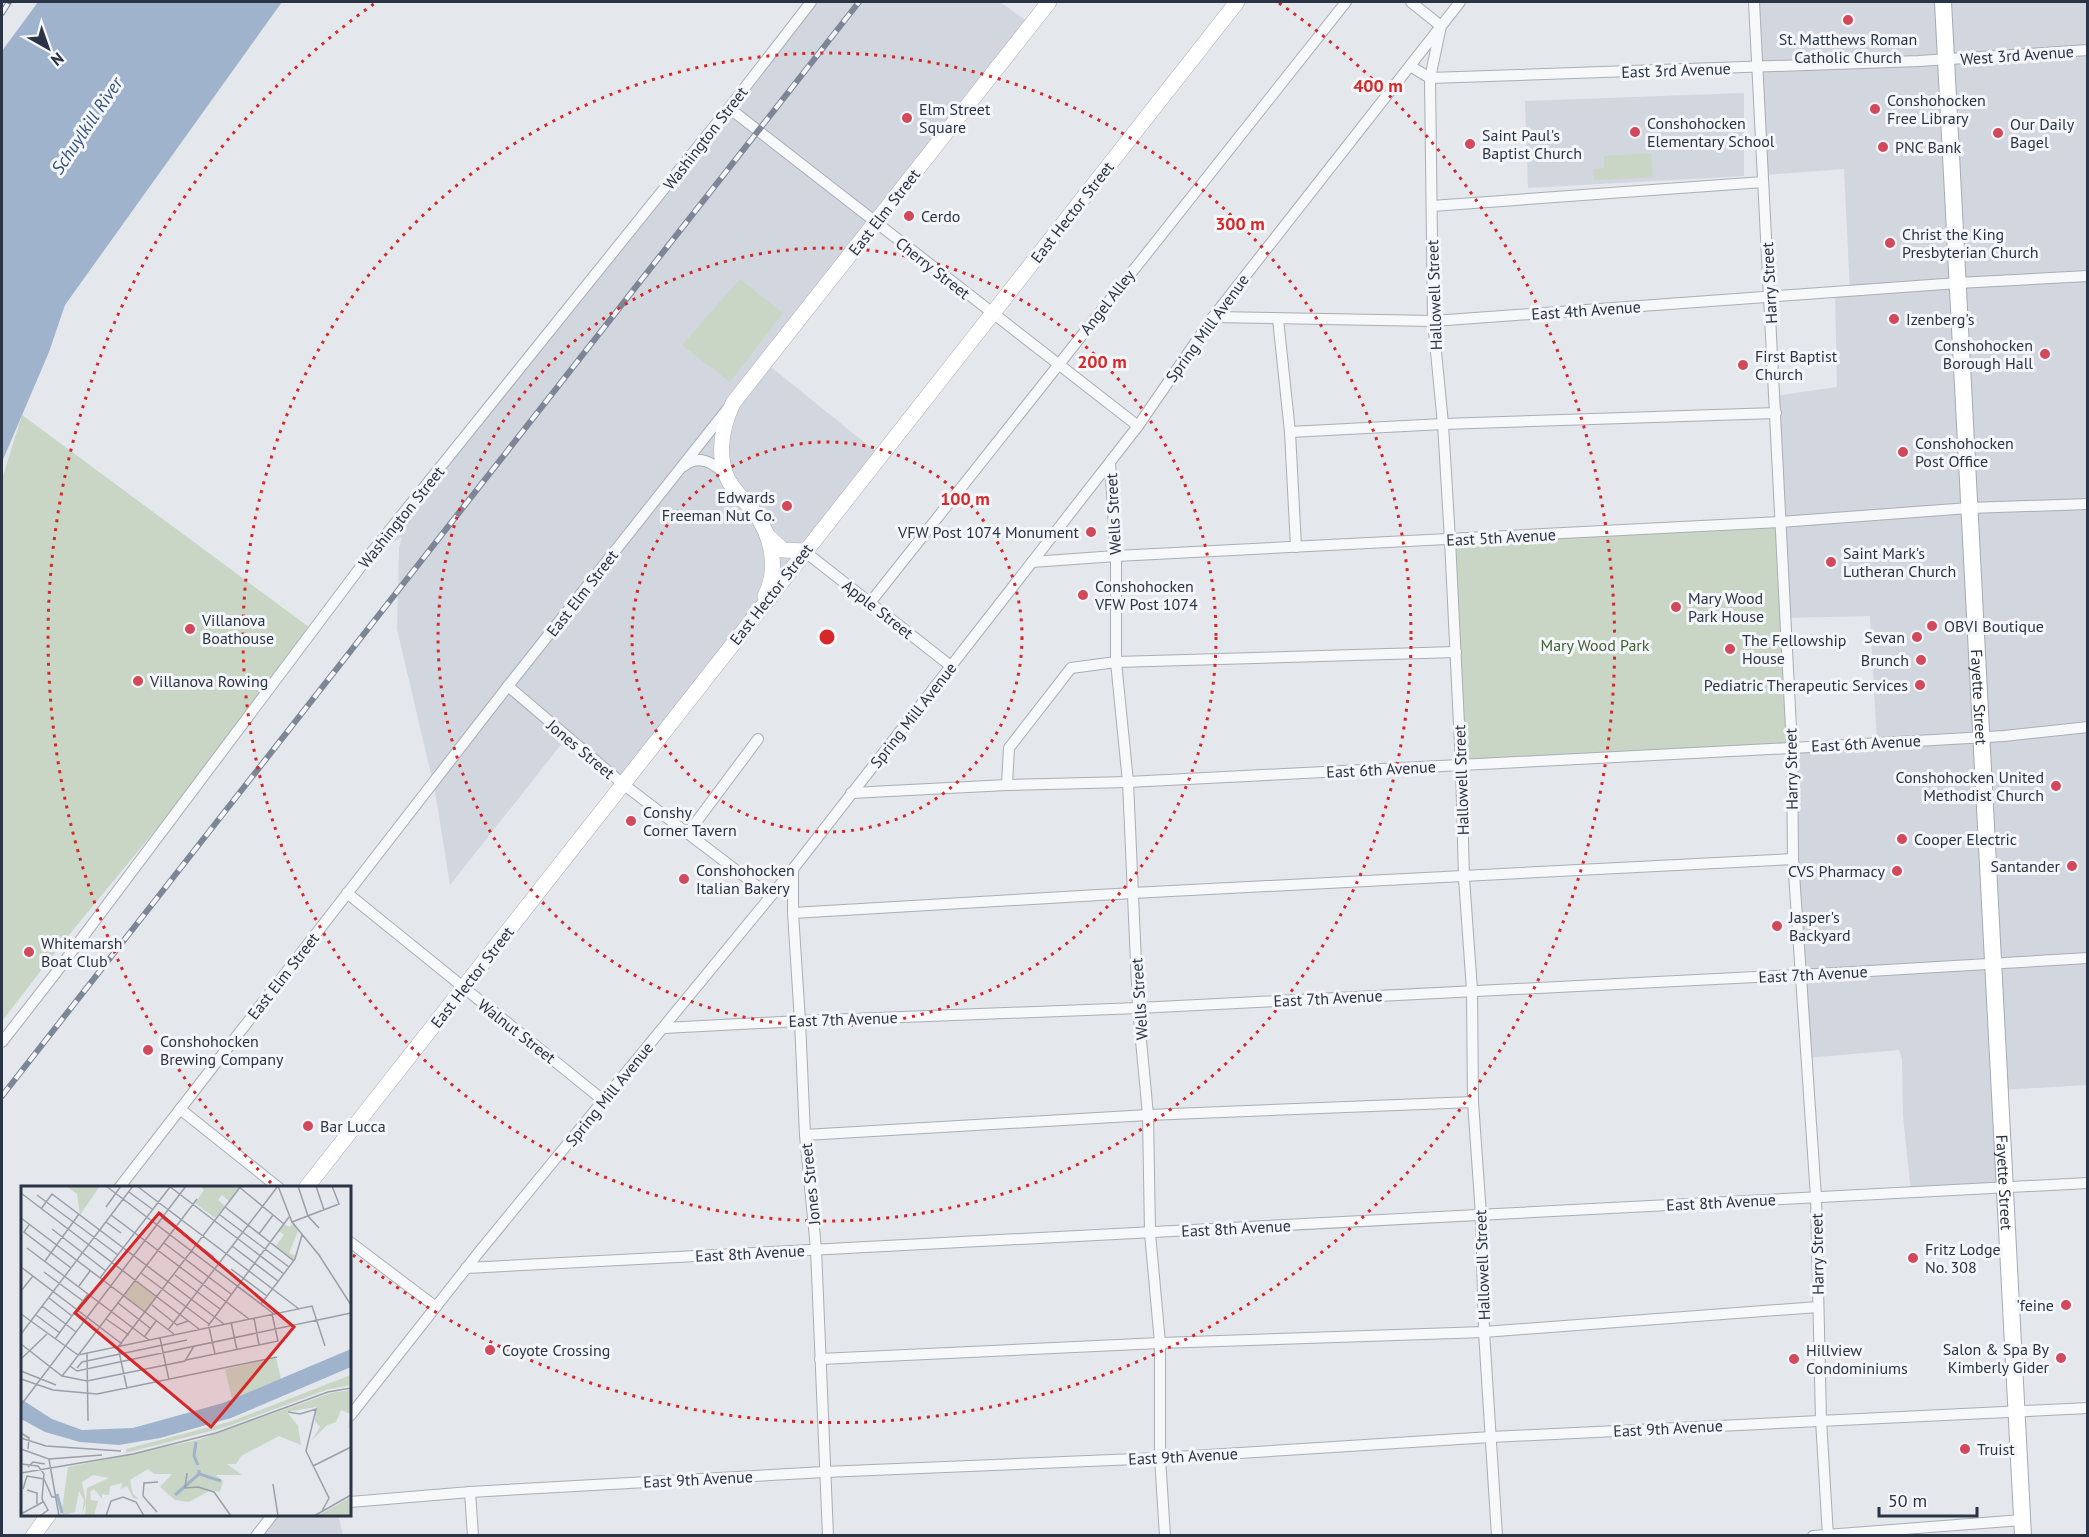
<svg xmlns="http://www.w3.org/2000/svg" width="2089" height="1537" font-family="'PT Sans',sans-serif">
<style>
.built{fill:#d2d6de}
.green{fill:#c9d6c5}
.water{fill:#9fb4cc}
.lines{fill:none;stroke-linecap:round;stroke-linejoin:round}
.minor-casing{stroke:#a9aeb7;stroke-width:12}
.secondary-casing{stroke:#a9aeb7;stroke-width:16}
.primary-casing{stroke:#a3abb8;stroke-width:18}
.minor{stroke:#f7f8fa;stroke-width:10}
.secondary{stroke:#fff;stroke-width:15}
.primary{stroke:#fff;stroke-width:16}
.rail-casing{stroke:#7d8696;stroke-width:6}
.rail{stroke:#f4f6f9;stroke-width:4;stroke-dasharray:11;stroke-linecap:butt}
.ring{fill:none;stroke:#d62828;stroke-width:3;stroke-dasharray:3 6}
.poi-dot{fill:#d1495b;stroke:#f4f6f9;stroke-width:2}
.labels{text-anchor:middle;stroke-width:6;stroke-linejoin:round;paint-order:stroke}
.poi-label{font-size:16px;fill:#2b3445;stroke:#f4f6f9;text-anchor:start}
.street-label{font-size:16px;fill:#2b3445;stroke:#f4f6f9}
.park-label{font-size:16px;fill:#3f6138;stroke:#f4f6f9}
.water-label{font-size:18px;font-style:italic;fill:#34527a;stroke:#f4f6f9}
.inset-river{fill:none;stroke:#9fb4cc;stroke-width:3}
.inset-road{fill:none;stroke:#9a9fa9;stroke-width:1.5}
.view{fill:#d62828;fill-opacity:0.15;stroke:#d62828;stroke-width:3}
.inset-edge{fill:none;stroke:#2b3445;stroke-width:3}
.centre{fill:#d62828;stroke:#f4f6f9;stroke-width:3}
.ring-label{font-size:18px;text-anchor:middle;font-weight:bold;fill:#d62828;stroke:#f4f6f9;stroke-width:6;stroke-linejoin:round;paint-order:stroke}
</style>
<rect width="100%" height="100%" fill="#e4e7ec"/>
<g class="built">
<polygon points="811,2 1000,2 1031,24 766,363 880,455 623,784 567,737 450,885 435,791 397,629 399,548 402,537 368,557"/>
<polygon points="1754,2 2087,2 2087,1085 2000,1090 2005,1188 1911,1192 1903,1116 1902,1059 1899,1050 1806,1058 1792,748 1877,742 1870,616 1785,618 1775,396 1837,387 1835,293 1850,291 1844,169 1763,175"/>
<polygon points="1744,93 1744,176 1528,188 1525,101"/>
<polygon points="272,1514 338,1515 343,1535 255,1536"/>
</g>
<g class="green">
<polygon points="1651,153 1653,177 1594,180 1593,169 1604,168 1604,156"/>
<polygon points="740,279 783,313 730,382 682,345"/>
<polygon points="22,415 313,630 237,731 64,941 2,1021 2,479"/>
<polygon points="1780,522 1792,748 1461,765 1450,540"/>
</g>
<polygon class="water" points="38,2 282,2 65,305 49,352 2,462 2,51"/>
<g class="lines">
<g class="minor-casing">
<g id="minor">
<polyline points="1411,2 1441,26 1430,78 1433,321 1443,424 1450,540 1461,765 1464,878 1472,990 1473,1102 1481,1215 1484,1332 1497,1536"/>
<polyline points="1754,2 1792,748 1793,859 1816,1197 1821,1420 1828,1536"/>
<polyline points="1410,66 1430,78 1919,61 2088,50"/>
<polyline points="729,108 1138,426"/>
<polyline points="1432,206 1763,182"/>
<polyline points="1213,317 1433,321 1958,283 2088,276"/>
<polyline points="1278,319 1290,432 1296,547"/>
<polyline points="1290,432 1443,424 1776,413"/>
<polyline points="1110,462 1116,556 1116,662 1128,782 1138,1008 1148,1115 1150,1233 1160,1343 1160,1458 1165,1536"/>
<path d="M 684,466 C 698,454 713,462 725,474"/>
<polyline points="804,551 952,667"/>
<polyline points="1032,562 1116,556 1780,522 1969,508 2088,504"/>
<polyline points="869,604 1346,2"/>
<polyline points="508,686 623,784 770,896"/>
<polyline points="1007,785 1009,748 1071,668 1116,662 1456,652"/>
<polyline points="851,793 1007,785 1128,782 1792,748 2004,736 2088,727"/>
<polyline points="688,833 758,739"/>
<polyline points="793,869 793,913 800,1021 805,1135 816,1249 828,1536"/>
<polyline points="347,893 604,1101"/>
<polyline points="793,913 1133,893 1793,859"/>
<polyline points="664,1028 800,1021 1138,1008 1836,973 2088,958"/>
<polyline points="2,1042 55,974 368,557 729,108 811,2"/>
<polyline points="180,1109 279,1188"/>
<polyline points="805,1135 1148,1115 1473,1102"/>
<polyline points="119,1188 508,686 729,407"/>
<polyline points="350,1242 436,1307"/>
<polyline points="466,1268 2088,1183"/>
<polyline points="820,1359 1160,1343 1484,1332 1818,1307"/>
<polyline points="350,1416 479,1252 793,869 1110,462 1138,426 1213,317 1460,2"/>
<polyline points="470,1492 473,1536"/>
<polyline points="350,1502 470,1492 824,1472 1160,1458 1491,1437 2088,1408"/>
<polyline points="256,1536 273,1514"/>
<polyline points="1813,1536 2022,1520"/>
</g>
</g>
<g class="secondary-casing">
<g id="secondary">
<polyline points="767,535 783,550 804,551"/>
<path d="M 765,596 C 779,570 772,535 754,512 C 745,500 731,489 726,475 C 717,451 723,425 733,403 L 1049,2"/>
<polyline points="306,1188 1237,2"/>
<polyline points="33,1536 49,1514"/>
</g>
</g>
<g class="primary-casing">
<g id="primary">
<path id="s1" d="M 1943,2 L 2023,1536"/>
</g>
</g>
<use href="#minor" class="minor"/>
<use href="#secondary" class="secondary"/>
<use href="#primary" class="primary"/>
<g class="rail-casing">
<g id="rail">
<polyline points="2,13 9,2"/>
<polyline points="2,1096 859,2"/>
</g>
</g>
<use href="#rail" class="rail"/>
</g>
<g class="ring">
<circle cx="827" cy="637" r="195"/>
<circle cx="827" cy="637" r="389"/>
<circle cx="827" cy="637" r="584"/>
<path d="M271 1183A779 779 0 0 1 375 3M1279 3A779 779 0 1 1 353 1255"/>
</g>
<g class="poi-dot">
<circle cx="1848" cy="20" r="6"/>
<circle cx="1875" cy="109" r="6"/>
<circle cx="907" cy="118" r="6"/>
<circle cx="1635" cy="132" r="6"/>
<circle cx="1998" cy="133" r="6"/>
<circle cx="1470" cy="144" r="6"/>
<circle cx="1883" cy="147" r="6"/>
<circle cx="909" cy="216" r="6"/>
<circle cx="1890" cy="243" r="6"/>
<circle cx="1894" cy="319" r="6"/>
<circle cx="2045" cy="354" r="6"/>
<circle cx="1743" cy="365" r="6"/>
<circle cx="1903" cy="452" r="6"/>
<circle cx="787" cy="506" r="6"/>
<circle cx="1091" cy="532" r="6"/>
<circle cx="1831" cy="562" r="6"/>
<circle cx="1083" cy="595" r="6"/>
<circle cx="1676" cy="607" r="6"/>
<circle cx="1932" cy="626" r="6"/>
<circle cx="190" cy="629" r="6"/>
<circle cx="1917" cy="637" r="6"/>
<circle cx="1730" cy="649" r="6"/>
<circle cx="1921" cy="660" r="6"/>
<circle cx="138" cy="681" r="6"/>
<circle cx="1920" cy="685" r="6"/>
<circle cx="2056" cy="786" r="6"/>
<circle cx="631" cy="821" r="6"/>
<circle cx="1902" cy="839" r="6"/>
<circle cx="2072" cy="866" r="6"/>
<circle cx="1897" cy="871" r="6"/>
<circle cx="684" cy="879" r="6"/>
<circle cx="1777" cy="926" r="6"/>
<circle cx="29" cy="952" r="6"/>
<circle cx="148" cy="1050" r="6"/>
<circle cx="308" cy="1126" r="6"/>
<circle cx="1913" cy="1258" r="6"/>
<circle cx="2066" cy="1305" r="6"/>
<circle cx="490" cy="1350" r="6"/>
<circle cx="2061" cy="1358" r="6"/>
<circle cx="1794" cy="1359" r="6"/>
<circle cx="1965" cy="1449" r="6"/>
</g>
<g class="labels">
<g class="poi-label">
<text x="1848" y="45" text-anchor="middle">St. Matthews Roman<tspan x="1848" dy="18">Catholic Church</tspan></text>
<text x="1887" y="106">Conshohocken<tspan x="1887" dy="18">Free Library</tspan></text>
<text x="919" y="115">Elm Street<tspan x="919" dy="18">Square</tspan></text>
<text x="1647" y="129">Conshohocken<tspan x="1647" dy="18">Elementary School</tspan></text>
<text x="2010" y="130">Our Daily<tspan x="2010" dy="18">Bagel</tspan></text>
<text x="1482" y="141">Saint Paul's<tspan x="1482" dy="18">Baptist Church</tspan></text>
<text x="1895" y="153">PNC Bank</text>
<text x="921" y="222">Cerdo</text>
<text x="1902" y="240">Christ the King<tspan x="1902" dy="18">Presbyterian Church</tspan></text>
<text x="1906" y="325">Izenberg's</text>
<text x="2033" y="351" text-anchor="end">Conshohocken<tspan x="2033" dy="18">Borough Hall</tspan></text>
<text x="1755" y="362">First Baptist<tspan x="1755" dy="18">Church</tspan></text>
<text x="1915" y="449">Conshohocken<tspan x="1915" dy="18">Post Office</tspan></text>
<text x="775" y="503" text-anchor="end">Edwards<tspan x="775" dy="18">Freeman Nut Co.</tspan></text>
<text x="1079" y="538" text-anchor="end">VFW Post 1074 Monument</text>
<text x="1843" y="559">Saint Mark's<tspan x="1843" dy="18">Lutheran Church</tspan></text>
<text x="1095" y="592">Conshohocken<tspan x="1095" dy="18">VFW Post 1074</tspan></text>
<text x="1688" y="604">Mary Wood<tspan x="1688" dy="18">Park House</tspan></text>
<text x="202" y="626">Villanova<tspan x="202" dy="18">Boathouse</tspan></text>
<text x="1944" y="632">OBVI Boutique</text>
<text x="1905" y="643" text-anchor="end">Sevan</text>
<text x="1742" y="646">The Fellowship<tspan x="1742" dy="18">House</tspan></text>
<text x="1909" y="666" text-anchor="end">Brunch</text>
<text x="150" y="687">Villanova Rowing</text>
<text x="1908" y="691" text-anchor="end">Pediatric Therapeutic Services</text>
<text x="2044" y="783" text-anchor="end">Conshohocken United<tspan x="2044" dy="18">Methodist Church</tspan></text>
<text x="643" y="818">Conshy<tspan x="643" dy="18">Corner Tavern</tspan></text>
<text x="1914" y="845">Cooper Electric</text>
<text x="2060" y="872" text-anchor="end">Santander</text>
<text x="696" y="876">Conshohocken<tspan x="696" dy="18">Italian Bakery</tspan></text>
<text x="1885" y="877" text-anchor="end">CVS Pharmacy</text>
<text x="1789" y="923">Jasper's<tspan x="1789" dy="18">Backyard</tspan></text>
<text x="41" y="949">Whitemarsh<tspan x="41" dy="18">Boat Club</tspan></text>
<text x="160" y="1047">Conshohocken<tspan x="160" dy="18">Brewing Company</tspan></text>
<text x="320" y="1132">Bar Lucca</text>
<text x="1925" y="1255">Fritz Lodge<tspan x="1925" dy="18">No. 308</tspan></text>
<text x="2054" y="1311" text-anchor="end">'feine</text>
<text x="2049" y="1355" text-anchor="end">Salon &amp; Spa By<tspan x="2049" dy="18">Kimberly Gider</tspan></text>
<text x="502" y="1356">Coyote Crossing</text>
<text x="1806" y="1356">Hillview<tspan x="1806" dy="18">Condominiums</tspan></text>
<text x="1977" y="1455">Truist</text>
</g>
<g class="street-label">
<text transform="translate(2017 55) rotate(-4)" y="6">West 3rd Avenue</text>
<text transform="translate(1676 70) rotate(-2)" y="6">East 3rd Avenue</text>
<text transform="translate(705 138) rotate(-52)" y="6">Washington Street</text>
<text transform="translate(884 212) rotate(-52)" y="6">East Elm Street</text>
<text transform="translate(1072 212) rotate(-52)" y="6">East Hector Street</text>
<text transform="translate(933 268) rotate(38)" y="6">Cherry Street</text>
<text transform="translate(1769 283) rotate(-93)" y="6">Harry Street</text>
<text transform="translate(1434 295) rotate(-92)" y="6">Hallowell Street</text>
<text transform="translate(1107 302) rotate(-52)" y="6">Angel Alley</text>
<text transform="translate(1586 310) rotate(-4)" y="6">East 4th Avenue</text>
<text transform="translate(1207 328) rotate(-54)" y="6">Spring Mill Avenue</text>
<text transform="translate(1113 514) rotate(-93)" y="6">Wells Street</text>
<text transform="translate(401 517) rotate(-51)" y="6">Washington Street</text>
<text transform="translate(1501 537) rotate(-3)" y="6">East 5th Avenue</text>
<text transform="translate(582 593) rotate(-52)" y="6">East Elm Street</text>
<text transform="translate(771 594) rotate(-52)" y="6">East Hector Street</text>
<text transform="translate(878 609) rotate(38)" y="6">Apple Street</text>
<text dy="6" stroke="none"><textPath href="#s1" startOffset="696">Fayette Street</textPath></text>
<text transform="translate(913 715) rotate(-52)" y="6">Spring Mill Avenue</text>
<text transform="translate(1866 743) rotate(-3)" y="6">East 6th Avenue</text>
<text transform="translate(581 749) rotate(40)" y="6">Jones Street</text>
<text transform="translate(1381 769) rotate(-3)" y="6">East 6th Avenue</text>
<text transform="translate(1791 769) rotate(-91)" y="6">Harry Street</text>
<text transform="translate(1461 780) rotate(-92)" y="6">Hallowell Street</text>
<text transform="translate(1813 974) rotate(-3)" y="6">East 7th Avenue</text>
<text transform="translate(283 976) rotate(-52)" y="6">East Elm Street</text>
<text transform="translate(472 977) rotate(-52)" y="6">East Hector Street</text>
<text transform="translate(1328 998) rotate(-3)" y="6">East 7th Avenue</text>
<text transform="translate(1139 999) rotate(-94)" y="6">Wells Street</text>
<text transform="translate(843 1019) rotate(-2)" y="6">East 7th Avenue</text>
<text transform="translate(517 1031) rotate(38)" y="6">Walnut Street</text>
<text transform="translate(609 1094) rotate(-51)" y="6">Spring Mill Avenue</text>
<text dy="6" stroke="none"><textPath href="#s1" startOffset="1182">Fayette Street</textPath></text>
<text transform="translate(810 1184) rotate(-96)" y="6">Jones Street</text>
<text transform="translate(1721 1202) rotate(-3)" y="6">East 8th Avenue</text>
<text transform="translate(1236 1228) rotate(-3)" y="6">East 8th Avenue</text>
<text transform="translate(750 1253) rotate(-3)" y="6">East 8th Avenue</text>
<text transform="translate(1817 1254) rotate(-91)" y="6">Harry Street</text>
<text transform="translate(1482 1265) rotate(-92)" y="6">Hallowell Street</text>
<text transform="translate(1668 1428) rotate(-3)" y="6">East 9th Avenue</text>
<text transform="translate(1183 1456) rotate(-3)" y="6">East 9th Avenue</text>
<text transform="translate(698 1479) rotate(-3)" y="6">East 9th Avenue</text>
</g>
<g class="park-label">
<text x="1595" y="651">Mary Wood Park</text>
</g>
<g class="water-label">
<text transform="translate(87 126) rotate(-56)" y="6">Schuylkill River</text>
</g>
</g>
<g transform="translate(21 1186)">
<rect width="330" height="330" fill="#e4e7ec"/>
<path d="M 45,0 L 79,0 L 59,29 L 56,8 ZM 179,0 L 216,0 L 218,2 L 208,15 L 201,9 L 197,14 L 204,20 L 194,32 L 174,17 L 183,4 ZM 263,38 L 268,41 L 272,38 L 277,45 L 268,67 L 275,70 L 273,75 L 254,61 L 263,49 L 258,45 ZM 114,95 L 136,111 L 125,127 L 102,110 ZM 255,172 L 260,193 L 211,213 L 204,183 ZM 330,189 L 330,199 L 305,204 L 205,241 L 105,267 L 105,263 L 211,235 ZM 330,204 L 330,239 L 327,242 L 330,228 L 320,224 L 315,236 L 306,239 L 291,254 L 299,241 L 294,235 L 295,221 L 266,226 L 277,240 L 280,259 L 258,250 L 220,270 L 215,278 L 206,278 L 221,289 L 195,289 L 202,295 L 199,306 L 190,304 L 168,316 L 154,314 L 139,301 L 151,288 L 133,288 L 127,283 L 109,294 L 112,308 L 118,313 L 112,312 L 106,300 L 100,303 L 101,297 L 89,300 L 88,309 L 81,308 L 81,313 L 73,303 L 69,306 L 70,314 L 77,315 L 73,330 L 64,330 L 66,302 L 88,292 L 72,289 L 61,296 L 65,316 L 61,328 L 63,314 L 58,305 L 54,326 L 40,330 L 47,281 L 177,254 L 310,207 ZM 330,311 L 330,330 L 296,330 Z" fill="#c9d6c5"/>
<path d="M 330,163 L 330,181 L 210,232 L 139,252 L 98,259 L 59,256 L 24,246 L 0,233 L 0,213 L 31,233 L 61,244 L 112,242 L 202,217 Z" fill="#9fb4cc"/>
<path class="inset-river" d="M 175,256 L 173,270 L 177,279M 178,284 L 178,288 L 200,295M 36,308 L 41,327M 154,309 L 178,288"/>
<path class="inset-road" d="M 85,0 L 253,128M 116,0 L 278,123M 148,0 L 263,88M 217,0 L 263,38M 257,0 L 271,36 L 298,69 L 330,119M 277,0 L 287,30 L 298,42M 295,0 L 303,24M 108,6 L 131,23M 0,7 L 178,143M 16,9 L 97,69M 85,21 L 100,0M 204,21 L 273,75M 20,23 L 31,8 L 203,138M 90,29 L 228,133M 199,29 L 268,81M 0,32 L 153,148M 141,32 L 193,71M 85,36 L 100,47M 271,36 L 318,18 L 311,0M 8,39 L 3,46 L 50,82M 31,43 L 85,85M 238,48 L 252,29M 143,57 L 210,108M 211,60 L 257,95M 6,62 L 128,154M 24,75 L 58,28M 0,81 L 101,158M 210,83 L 246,110M 23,86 L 62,115M 120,87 L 188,138M 154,89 L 199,123M 79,92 L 149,1M 58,100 L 69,85M 0,105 L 12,90M 28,112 L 51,130M 97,117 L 129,142M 240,118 L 274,73 L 281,49M 131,119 L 156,139 L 167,135M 21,120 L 55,146M 0,128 L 57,169 L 291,120 L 304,160M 15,129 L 39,147M 233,132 L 238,159M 85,133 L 108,149M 210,136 L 216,164M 187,140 L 268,31M 188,141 L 194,168M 147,144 L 257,0M 0,148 L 112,0M 124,150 L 135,135M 139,152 L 148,194M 34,153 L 67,108M 0,158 L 41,190 L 66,195 L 164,175 L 173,160M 66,167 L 67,235M 0,173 L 26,148M 165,174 L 257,155 L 251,128M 49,180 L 176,13M 56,182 L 61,176 L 166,154M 0,185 L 35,199M 41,190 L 49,180 L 56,185 L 330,127M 0,193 L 32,204 L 76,208 L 256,171M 106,203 L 97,161 L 220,0M 0,219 L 165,0M 267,226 L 279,228 L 295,223 L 285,265 L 308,312 L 301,325M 0,247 L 8,252 L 7,263M 0,252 L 25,260 L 100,265M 0,263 L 28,273 L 38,330M 28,273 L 81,269M 0,278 L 17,280 L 23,288 L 21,313 L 27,324 L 19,330M 292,280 L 330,261M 7,281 L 12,276 L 24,278M 0,287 L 112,268 L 195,247 L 307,206 L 330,202M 166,287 L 164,302 L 177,301 L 193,306 L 210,330M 23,293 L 31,311 L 35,311M 252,298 L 257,330M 2,303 L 6,290 L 23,293M 6,304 L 16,307 L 16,318M 122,310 L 123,297 L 137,296M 122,310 L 136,326M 0,328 L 22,316M 85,330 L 90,315 L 102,311 L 115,316 L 123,330M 293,330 L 330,309"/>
<path class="view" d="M 138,27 L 273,141 L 190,241 L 54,127 Z"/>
<rect width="330" height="330" class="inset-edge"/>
</g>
<circle cx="827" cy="637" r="9" class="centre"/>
<g class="ring-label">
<text x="1378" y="92">400 m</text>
<text x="1240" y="230">300 m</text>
<text x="1102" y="368">200 m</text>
<text x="965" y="505">100 m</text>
</g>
<rect width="2089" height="1537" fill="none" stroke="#2b3445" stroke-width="6"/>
<g transform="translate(48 48) rotate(140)" stroke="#f4f6f9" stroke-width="4.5" paint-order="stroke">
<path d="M0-4.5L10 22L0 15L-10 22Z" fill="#2b3445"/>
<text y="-9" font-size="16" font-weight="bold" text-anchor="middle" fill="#2b3445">N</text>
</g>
<path d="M1879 1507v9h98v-9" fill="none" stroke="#2b3445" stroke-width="3"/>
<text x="1888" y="1507" font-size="18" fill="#2b3445" stroke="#f4f6f9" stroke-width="4.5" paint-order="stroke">50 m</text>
</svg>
